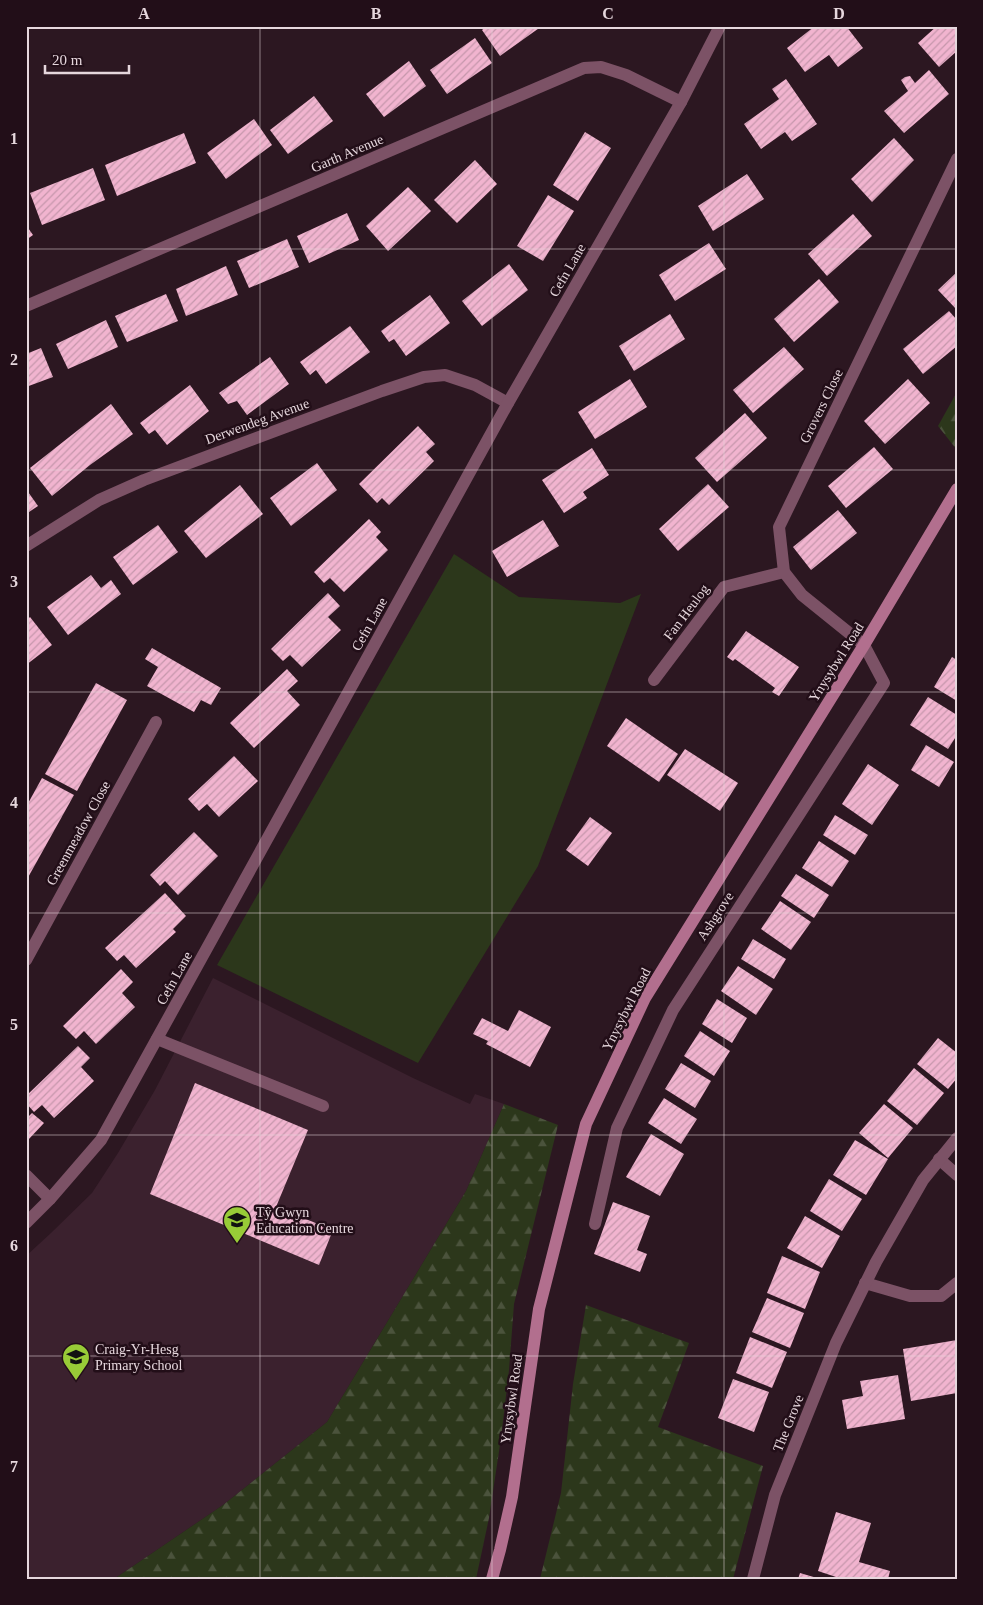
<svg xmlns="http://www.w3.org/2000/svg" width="983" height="1605" font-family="Georgia,serif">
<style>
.built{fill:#3b212e}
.green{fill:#2c371b}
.forest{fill:url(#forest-firs)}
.building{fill:url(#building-hatch)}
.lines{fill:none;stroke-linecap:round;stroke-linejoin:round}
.lane{stroke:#7c5266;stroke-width:12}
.street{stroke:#7c5266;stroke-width:12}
.secondary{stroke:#b26f8e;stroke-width:12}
.grid{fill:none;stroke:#e6d7dd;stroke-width:1;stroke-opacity:0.55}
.labels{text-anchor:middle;stroke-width:5;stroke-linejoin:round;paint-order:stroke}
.street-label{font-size:14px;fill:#e6d7dd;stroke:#220e18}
.poi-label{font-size:14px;fill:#e6d7dd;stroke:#220e18;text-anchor:start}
.neatline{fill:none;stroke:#e6d7dd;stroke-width:2}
.grid-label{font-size:16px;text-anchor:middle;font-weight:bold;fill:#e6d7dd}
</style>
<defs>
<pattern id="forest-firs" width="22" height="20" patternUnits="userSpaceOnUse" patternTransform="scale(1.25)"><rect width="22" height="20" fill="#2c371b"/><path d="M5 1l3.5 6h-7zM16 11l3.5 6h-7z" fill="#4b533c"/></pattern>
<pattern id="building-hatch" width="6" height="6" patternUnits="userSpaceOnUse" patternTransform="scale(1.25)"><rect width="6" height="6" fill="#f1b4cf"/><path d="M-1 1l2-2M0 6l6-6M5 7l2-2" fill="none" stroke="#c697ac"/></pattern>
</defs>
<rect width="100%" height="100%" fill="#2c1721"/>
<polygon class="built" points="213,978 413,1078 470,1104 475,1094 504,1104 466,1191 327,1422 223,1505 114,1579 26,1579 26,1256 51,1233 92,1193 118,1153 155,1090"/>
<polygon class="green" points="454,554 519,597 620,603 641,594 538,866 418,1063 217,965"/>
<g class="forest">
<polygon points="957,392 957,450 938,426"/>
<polygon points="504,1104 558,1125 514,1304 509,1370 501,1438 489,1518 476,1579 114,1579 223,1505 327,1422 466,1191"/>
<polygon points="586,1305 689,1343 658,1427 763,1466 733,1579 540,1579 561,1493 573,1384"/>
</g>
<g class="building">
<polygon points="487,26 542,26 500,56 482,30"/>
<polygon points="815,26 846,26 863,48 838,67 829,55 805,72 787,48"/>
<polygon points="937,26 957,26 957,51 939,67 918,43"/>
<polygon points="475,38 492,63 447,94 430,70"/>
<polygon points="409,61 426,86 384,117 366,94"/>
<polygon points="929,70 949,94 904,133 884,111 908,91 901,80 905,77 910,76 915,83"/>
<polygon points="786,79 817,124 792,141 785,132 761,149 744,124 779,99 772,89"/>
<polygon points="314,96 333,121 288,154 270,130"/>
<polygon points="254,119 272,145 226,179 207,153"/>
<polygon points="585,132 611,148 578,201 553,185"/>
<polygon points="184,133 196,163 117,196 105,165"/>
<polygon points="894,138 914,160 872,202 851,179"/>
<polygon points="475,160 497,184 457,223 434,200"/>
<polygon points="93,168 105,200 42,225 30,193"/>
<polygon points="747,174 764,199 713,231 698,206"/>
<polygon points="408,187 431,211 388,251 366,226"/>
<polygon points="548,195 574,211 543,261 517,246"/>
<polygon points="347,213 359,240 309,263 297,236"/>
<polygon points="853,214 872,236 827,276 808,254"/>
<polygon points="26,225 33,235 26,240"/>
<polygon points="287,239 299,267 249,288 237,261"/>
<polygon points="709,243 726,269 675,301 659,275"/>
<polygon points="509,264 528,290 482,326 462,301"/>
<polygon points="226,266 238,295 186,316 176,289"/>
<polygon points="957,272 957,310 938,290"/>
<polygon points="819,279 839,302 794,342 774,319"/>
<polygon points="166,294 178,321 127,342 115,316"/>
<polygon points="430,295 450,323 406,356 394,339 389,342 381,331"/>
<polygon points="949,311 957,320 957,346 923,374 903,349"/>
<polygon points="670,314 685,339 634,371 619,346"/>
<polygon points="106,320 118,347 68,369 56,344"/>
<polygon points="350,326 370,352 326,384 316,370 310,375 300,362"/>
<polygon points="784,347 804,369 753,413 733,390"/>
<polygon points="41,348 53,377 26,387 26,354"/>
<polygon points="270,357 289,384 247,415 237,401 228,404 219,393"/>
<polygon points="630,379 647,407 595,439 578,412"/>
<polygon points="908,379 930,403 885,444 864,421"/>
<polygon points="190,385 209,411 167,445 155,430 149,434 140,423"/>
<polygon points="111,404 133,434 90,465 52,496 30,468"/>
<polygon points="745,413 767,438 717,482 695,458"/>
<polygon points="418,426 435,444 426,452 434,461 389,505 382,498 377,503 359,484"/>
<polygon points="874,447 893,469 846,508 828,486"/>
<polygon points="592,448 609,475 583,492 587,498 564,513 542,480"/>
<polygon points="317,463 337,490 291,526 270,498"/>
<polygon points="708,484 729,507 678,551 659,529"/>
<polygon points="240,485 263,514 206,558 184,531"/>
<polygon points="26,489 38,506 26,514"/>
<polygon points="838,510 857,533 811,570 793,547"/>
<polygon points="369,519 381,532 376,537 388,550 344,592 330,578 324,583 314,572"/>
<polygon points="543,520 559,546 507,577 492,551"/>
<polygon points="158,525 178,552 133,585 113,557"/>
<polygon points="91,575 101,588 111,580 121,594 68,635 47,607"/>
<polygon points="328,593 340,606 328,617 341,630 302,667 290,655 283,661 271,649"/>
<polygon points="30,617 52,645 26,665 26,621"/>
<polygon points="746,631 799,667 779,696 772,692 775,688 735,659 733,661 727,657"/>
<polygon points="152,648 221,688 211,705 201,700 194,712 147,686 158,667 145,659"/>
<polygon points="952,657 957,660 957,701 934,687"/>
<polygon points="287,669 298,681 287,691 300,705 254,748 230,723"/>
<polygon points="96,683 127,700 77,791 45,774"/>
<polygon points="928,697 957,715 957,735 948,749 910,725"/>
<polygon points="626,718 678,754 659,782 607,746"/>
<polygon points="926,745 954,762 939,787 911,770"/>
<polygon points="685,749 738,783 720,811 667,775"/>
<polygon points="234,756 258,781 219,817 207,804 199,811 188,799"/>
<polygon points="868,764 899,785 872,825 842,804"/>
<polygon points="42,778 74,795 26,881 26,807"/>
<polygon points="835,815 868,835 855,855 823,835"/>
<polygon points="590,817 612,833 588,866 566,850"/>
<polygon points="194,832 218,856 178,895 165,881 160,886 150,875"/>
<polygon points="819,841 849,861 832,887 802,868"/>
<polygon points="796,874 829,895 814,918 781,896"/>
<polygon points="165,893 186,916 173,929 176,932 136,968 124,955 117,961 105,948"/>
<polygon points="780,901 811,922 791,950 761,929"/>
<polygon points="753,939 786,959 774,979 741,959"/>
<polygon points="738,966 773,989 756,1015 721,991"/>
<polygon points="121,969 133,982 122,993 135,1007 96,1044 84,1031 76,1039 63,1026"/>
<polygon points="717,999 747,1018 732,1043 702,1024"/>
<polygon points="519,1010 551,1027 530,1067 486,1044 488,1041 473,1034 482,1018 508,1031"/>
<polygon points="700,1031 730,1051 714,1076 684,1056"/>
<polygon points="938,1038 957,1053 957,1078 948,1089 917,1064"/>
<polygon points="78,1046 90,1058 81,1067 94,1081 54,1118 42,1105 34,1112 26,1103 26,1096"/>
<polygon points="681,1063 711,1081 695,1108 665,1089"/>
<polygon points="914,1068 944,1093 917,1125 887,1101"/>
<polygon points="195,1083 308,1130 276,1207 333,1230 319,1265 150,1194"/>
<polygon points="664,1098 697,1119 681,1144 648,1123"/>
<polygon points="884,1104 913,1128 888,1158 859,1133"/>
<polygon points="32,1113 44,1123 28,1140 26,1139 26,1119"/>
<polygon points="651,1134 684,1154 660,1196 626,1177"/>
<polygon points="855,1140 888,1159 866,1195 833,1175"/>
<polygon points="829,1179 862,1199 842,1231 810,1211"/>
<polygon points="613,1202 650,1216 637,1250 647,1254 640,1272 594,1254"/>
<polygon points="805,1216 840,1236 822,1268 787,1248"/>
<polygon points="782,1256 820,1272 805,1309 767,1293"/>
<polygon points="767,1298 804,1313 790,1348 752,1332"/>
<polygon points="750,1337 787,1352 772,1388 736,1373"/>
<polygon points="957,1340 957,1393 911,1401 903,1349"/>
<polygon points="898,1375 905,1419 847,1429 842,1400 863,1396 860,1381"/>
<polygon points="733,1379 769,1392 754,1432 718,1418"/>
<polygon points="836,1512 871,1523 859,1562 890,1571 888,1579 842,1579 818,1571"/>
<polygon points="800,1573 817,1578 817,1579 798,1579"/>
</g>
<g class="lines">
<polyline class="lane" points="157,1039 323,1106"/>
<g class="street">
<polyline points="26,306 584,68 601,67 626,75 681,102"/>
<polyline points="26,546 99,500 144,480 382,391 424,377 445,375 475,385 508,403"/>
<polyline points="654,680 724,587 784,572"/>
<polyline points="26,960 156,722"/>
<polyline points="939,1159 957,1175"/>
<polyline points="26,1175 50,1199"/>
<polyline points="26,1223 50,1199 101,1140 508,403 681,102 720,26"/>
<polyline points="595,1224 617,1128 673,1010 884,683 864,645 802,595 784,572 779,527 957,159"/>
<polyline points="865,1283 910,1296 941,1296 957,1283"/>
<polyline points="753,1579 775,1495 836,1343 876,1262 923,1180 957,1138"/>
</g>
<polyline class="secondary" points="492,1579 500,1550 512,1497 539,1309 586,1124 645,998 864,645 957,489"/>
</g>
<path class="grid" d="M 260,26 L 260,1579M 492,26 L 492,1579M 724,26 L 724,1579M 26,249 L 957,249M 26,470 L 957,470M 26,692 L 957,692M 26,913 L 957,913M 26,1135 L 957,1135M 26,1356 L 957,1356"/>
<defs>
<g id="school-pin" transform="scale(1.4375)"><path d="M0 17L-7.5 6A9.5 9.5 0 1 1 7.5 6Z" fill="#98cb37" stroke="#220e18"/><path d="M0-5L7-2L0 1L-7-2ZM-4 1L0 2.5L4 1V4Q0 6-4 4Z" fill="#111"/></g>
</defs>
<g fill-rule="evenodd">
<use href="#school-pin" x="237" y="1220"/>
<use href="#school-pin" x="76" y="1357"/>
</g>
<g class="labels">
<g class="street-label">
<text transform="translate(347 153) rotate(-23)" y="5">Garth Avenue</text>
<text transform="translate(567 270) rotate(-60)" y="5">Cefn Lane</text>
<text transform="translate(821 406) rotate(-64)" y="5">Grovers Close</text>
<text transform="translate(257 421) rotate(-20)" y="5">Derwendeg Avenue</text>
<text transform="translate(686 612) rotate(-53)" y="5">Fan Heulog</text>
<text transform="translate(369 624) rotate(-61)" y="5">Cefn Lane</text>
<text transform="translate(836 662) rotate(-58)" y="5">Ynysybwl Road</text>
<text transform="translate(78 833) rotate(-61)" y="5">Greenmeadow Close</text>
<text transform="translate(715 916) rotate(-57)" y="5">Ashgrove</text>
<text transform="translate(174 978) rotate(-61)" y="5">Cefn Lane</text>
<text transform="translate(626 1009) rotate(-63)" y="5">Ynysybwl Road</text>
<text transform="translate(511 1399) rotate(-82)" y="5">Ynysybwl Road</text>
<text transform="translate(788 1423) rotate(-68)" y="5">The Grove</text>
</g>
<g class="poi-label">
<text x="256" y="1217">Tŷ Gwyn<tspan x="256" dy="16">Education Centre</tspan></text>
<text x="95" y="1354">Craig-Yr-Hesg<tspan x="95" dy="16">Primary School</tspan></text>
</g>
</g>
<rect width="983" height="1605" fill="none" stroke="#220e18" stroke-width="55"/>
<path d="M45 65v8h84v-8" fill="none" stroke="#e6d7dd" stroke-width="2.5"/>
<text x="52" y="65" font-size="15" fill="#e6d7dd" stroke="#220e18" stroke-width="4" paint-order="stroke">20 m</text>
<rect x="28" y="28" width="928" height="1550" class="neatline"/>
<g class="grid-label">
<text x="144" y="19">A</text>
<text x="376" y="19">B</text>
<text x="608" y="19">C</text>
<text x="839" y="19">D</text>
<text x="14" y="144">1</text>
<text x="14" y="365">2</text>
<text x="14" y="587">3</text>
<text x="14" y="808">4</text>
<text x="14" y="1030">5</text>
<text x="14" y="1251">6</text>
<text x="14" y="1472">7</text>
</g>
</svg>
